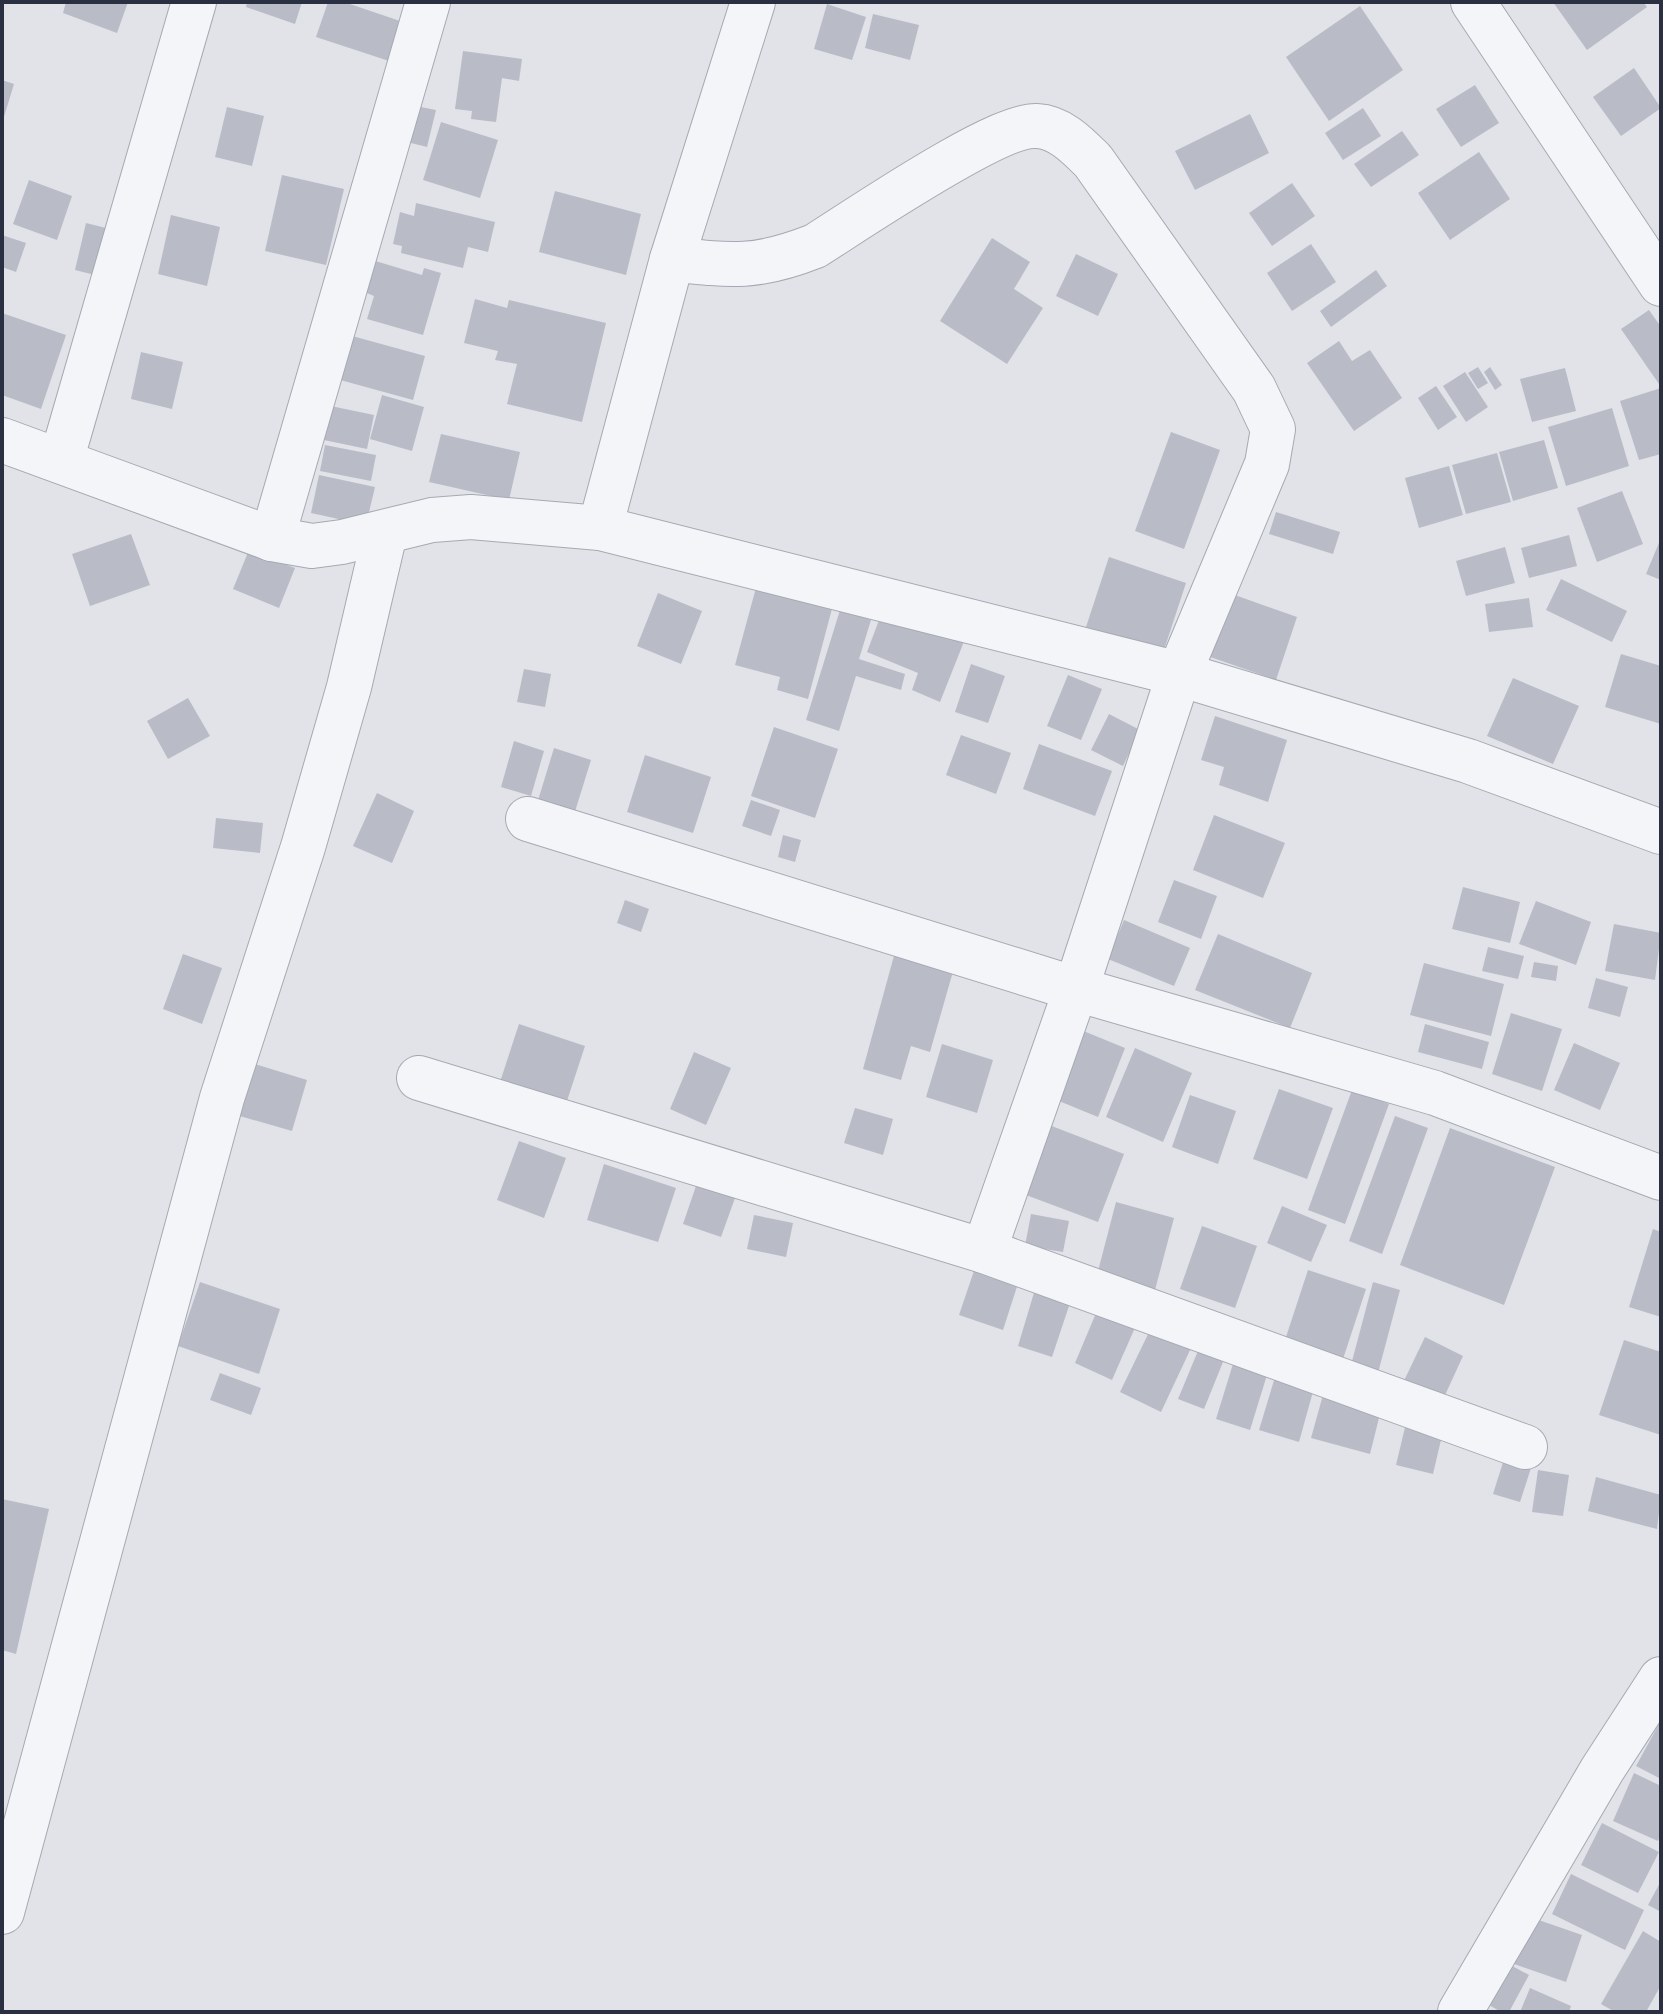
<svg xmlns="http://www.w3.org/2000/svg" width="1663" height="2014" font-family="Commissioner,sans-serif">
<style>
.building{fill:#b9bcc6}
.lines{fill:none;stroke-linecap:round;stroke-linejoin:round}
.minor-casing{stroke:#a6a9b3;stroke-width:46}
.minor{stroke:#f4f5f8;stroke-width:44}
</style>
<rect width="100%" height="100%" fill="#e1e3e9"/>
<g class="building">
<polygon points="66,2 128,2 117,33 63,13"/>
<polygon points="247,2 302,2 295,24 246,7"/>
<polygon points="328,2 344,2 406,23 392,62 316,37"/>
<polygon points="1553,2 1643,2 1647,7 1587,50"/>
<polygon points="827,4 866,17 852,60 814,49"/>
<polygon points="1360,6 1403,70 1329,121 1286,57"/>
<polygon points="873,14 919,25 910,60 865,48"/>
<polygon points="463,51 522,59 519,81 502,78 496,122 471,119 472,111 455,109"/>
<polygon points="1634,68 1661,108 1621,136 1593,97"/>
<polygon points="2,80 14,84 3,120 2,120"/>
<polygon points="1475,85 1499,123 1461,147 1436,109"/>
<polygon points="411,105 436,110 427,147 403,141"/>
<polygon points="227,107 264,116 252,166 215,157"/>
<polygon points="1363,108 1381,136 1343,160 1325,133"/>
<polygon points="1250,114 1269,153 1195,190 1175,151"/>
<polygon points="441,122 498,140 480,198 423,180"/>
<polygon points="1402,131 1419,155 1371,187 1354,164"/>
<polygon points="1479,152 1510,199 1450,240 1418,193"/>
<polygon points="282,175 344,189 326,265 265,251"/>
<polygon points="29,180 72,196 57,240 13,224"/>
<polygon points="1292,183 1315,216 1272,246 1249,213"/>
<polygon points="555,191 641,214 626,275 539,252"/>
<polygon points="416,203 495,222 488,252 468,247 463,268 401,253 402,246 393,244 400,212 414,216"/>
<polygon points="171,215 220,227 207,286 158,274"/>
<polygon points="86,223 110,229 99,276 75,270"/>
<polygon points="2,235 26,243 16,272 2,267"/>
<polygon points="992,238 1030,262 1014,289 1043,308 1007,364 940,321"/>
<polygon points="1311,244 1336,282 1292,311 1267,273"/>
<polygon points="1076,254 1118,274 1098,316 1056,296"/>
<polygon points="372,260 422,275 424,268 441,273 423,335 367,319 374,296 362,291"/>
<polygon points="1376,270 1387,286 1331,327 1320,311"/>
<polygon points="475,299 507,308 509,300 606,323 582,422 507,404 517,364 495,360 498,351 464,343"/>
<polygon points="1649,310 1661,327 1659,384 1621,329"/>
<polygon points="2,313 66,335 41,409 2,395"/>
<polygon points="345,334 425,356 413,400 333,378"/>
<polygon points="1339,341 1352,361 1370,350 1402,398 1354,431 1307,363"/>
<polygon points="141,352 183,362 172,409 131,399"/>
<polygon points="1478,367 1488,383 1478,389 1468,373"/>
<polygon points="1490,367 1502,385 1495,390 1484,372"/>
<polygon points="1565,368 1576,411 1532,422 1520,379"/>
<polygon points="1465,372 1488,407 1466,422 1443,386"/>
<polygon points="1436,386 1457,417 1438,430 1418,398"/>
<polygon points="1661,388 1661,454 1639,460 1620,401"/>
<polygon points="382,395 424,407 412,451 370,439"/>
<polygon points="326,405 374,415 367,449 319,439"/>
<polygon points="1612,408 1629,466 1566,486 1548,427"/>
<polygon points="1171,432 1220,450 1184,549 1135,531"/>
<polygon points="441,434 520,452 509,500 429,482"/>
<polygon points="1544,440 1558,488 1513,501 1499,452"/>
<polygon points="325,445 376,455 371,481 320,471"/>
<polygon points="1497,453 1511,502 1466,514 1452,465"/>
<polygon points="1449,466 1463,515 1419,528 1405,478"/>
<polygon points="319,475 375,487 366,525 311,513"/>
<polygon points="1622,491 1643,544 1597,562 1577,508"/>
<polygon points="1276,512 1340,532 1333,554 1269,534"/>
<polygon points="131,534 150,585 90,606 72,554"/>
<polygon points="1569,535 1577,566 1529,578 1521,548"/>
<polygon points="1661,538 1661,580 1646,574"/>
<polygon points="1505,547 1515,583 1466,596 1456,561"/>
<polygon points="249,550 295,568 279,608 233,589"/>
<polygon points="1109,557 1186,583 1163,653 1086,627"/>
<polygon points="1561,579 1627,611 1612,642 1546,610"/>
<polygon points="757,584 833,605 808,699 777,690 780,677 735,665"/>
<polygon points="658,593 702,611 681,664 637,646"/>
<polygon points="1232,594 1297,617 1276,680 1196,652"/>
<polygon points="1529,598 1533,627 1489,632 1485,604"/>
<polygon points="884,607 965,639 940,702 912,690 918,673 867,652"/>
<polygon points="840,610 871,620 859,659 905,674 901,690 856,676 839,731 806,720"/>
<polygon points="1621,654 1661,666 1661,724 1605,707"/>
<polygon points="971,664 1005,676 988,723 955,712"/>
<polygon points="524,669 551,674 545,707 517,702"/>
<polygon points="1068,675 1102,689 1081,740 1047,726"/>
<polygon points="1513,678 1579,706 1553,764 1487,736"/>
<polygon points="188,698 210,736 168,759 147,721"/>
<polygon points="1109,714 1140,730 1123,766 1091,750"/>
<polygon points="1215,716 1287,740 1268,802 1219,785 1224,767 1201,760"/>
<polygon points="774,727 838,749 815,818 751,796"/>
<polygon points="961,735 1011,753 996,794 946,775"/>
<polygon points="514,741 544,751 531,796 501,787"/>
<polygon points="1039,744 1112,771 1095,816 1023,789"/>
<polygon points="554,748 591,760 573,818 536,807"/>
<polygon points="645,755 711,777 693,833 627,812"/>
<polygon points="377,793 414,811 392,863 353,846"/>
<polygon points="751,800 780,810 771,836 742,826"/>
<polygon points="1214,815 1285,843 1263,898 1193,870"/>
<polygon points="216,818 263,823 260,853 213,848"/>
<polygon points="783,835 801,840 795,862 778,857"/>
<polygon points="1174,880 1217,896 1201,939 1158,922"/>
<polygon points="1463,887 1520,902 1510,943 1452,929"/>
<polygon points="625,900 649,909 641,932 617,923"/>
<polygon points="1536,901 1591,922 1576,965 1519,944"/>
<polygon points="1124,920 1190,948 1174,986 1108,959"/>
<polygon points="1614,924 1661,933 1655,980 1605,971"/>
<polygon points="1218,934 1312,973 1290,1028 1195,990"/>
<polygon points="1488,947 1524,956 1518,979 1482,971"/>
<polygon points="895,952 954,968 930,1052 911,1046 901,1080 863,1069"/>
<polygon points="183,954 222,968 202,1024 163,1009"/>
<polygon points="1534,962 1558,966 1556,981 1531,977"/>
<polygon points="1424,963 1504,984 1491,1036 1410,1015"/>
<polygon points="1596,978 1628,987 1620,1017 1588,1008"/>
<polygon points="1511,1013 1562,1029 1542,1091 1492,1074"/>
<polygon points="519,1024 585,1046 565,1107 499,1085"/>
<polygon points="1425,1024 1489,1042 1482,1069 1418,1052"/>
<polygon points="1081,1030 1125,1048 1098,1117 1054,1099"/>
<polygon points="1574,1043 1620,1063 1600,1110 1554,1090"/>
<polygon points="942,1044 993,1060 977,1113 926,1097"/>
<polygon points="1135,1048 1192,1073 1163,1142 1106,1117"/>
<polygon points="694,1052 731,1068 706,1125 670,1109"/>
<polygon points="248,1062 307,1080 292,1131 233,1114"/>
<polygon points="1279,1089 1333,1108 1307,1179 1253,1159"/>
<polygon points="1352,1090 1389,1104 1345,1224 1308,1210"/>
<polygon points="1190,1095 1236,1111 1218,1164 1172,1147"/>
<polygon points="855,1108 893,1119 883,1155 844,1143"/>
<polygon points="1395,1116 1428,1128 1382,1254 1349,1241"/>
<polygon points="1044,1123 1124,1154 1098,1222 1018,1192"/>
<polygon points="1450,1128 1555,1167 1504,1305 1400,1265"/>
<polygon points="519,1141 566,1158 544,1218 497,1200"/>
<polygon points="604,1164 676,1188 658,1242 587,1220"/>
<polygon points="697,1183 735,1198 721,1237 683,1224"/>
<polygon points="1116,1202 1174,1218 1155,1290 1097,1275"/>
<polygon points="1282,1206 1327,1225 1311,1262 1267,1243"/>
<polygon points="1031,1214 1069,1221 1063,1252 1025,1246"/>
<polygon points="754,1215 793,1223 786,1257 747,1249"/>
<polygon points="1202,1226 1257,1246 1235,1308 1180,1289"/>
<polygon points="1653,1229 1661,1232 1661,1317 1629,1307"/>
<polygon points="979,1256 1022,1271 1003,1330 959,1315"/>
<polygon points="1308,1270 1366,1289 1343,1359 1285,1340"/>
<polygon points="200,1282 280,1309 259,1374 178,1346"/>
<polygon points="1373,1282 1400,1290 1378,1373 1351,1365"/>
<polygon points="1036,1286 1072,1297 1052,1357 1018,1346"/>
<polygon points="1099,1306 1137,1323 1112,1380 1075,1363"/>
<polygon points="1152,1326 1192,1346 1161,1412 1120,1392"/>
<polygon points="1425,1337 1463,1356 1440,1406 1401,1387"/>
<polygon points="1624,1340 1661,1352 1661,1435 1599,1415"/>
<polygon points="1200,1346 1225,1357 1204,1409 1178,1399"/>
<polygon points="1233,1364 1267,1375 1250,1430 1216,1419"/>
<polygon points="220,1373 261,1388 251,1415 210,1400"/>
<polygon points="1275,1377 1314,1388 1299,1442 1259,1430"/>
<polygon points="1323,1395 1381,1410 1370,1454 1311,1438"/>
<polygon points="1407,1419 1444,1427 1433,1474 1396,1465"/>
<polygon points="1504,1459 1531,1468 1520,1502 1493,1494"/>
<polygon points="1538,1470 1569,1475 1563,1516 1532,1512"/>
<polygon points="1596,1477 1661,1495 1657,1529 1588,1511"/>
<polygon points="2,1499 49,1509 16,1654 2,1650"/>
<polygon points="1659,1724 1661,1725 1661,1779 1636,1766"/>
<polygon points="1634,1773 1661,1786 1661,1833 1658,1841 1613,1821"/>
<polygon points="1602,1823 1659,1852 1638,1893 1581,1865"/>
<polygon points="1571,1874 1644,1910 1625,1950 1552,1914"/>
<polygon points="1661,1881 1661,1912 1648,1905"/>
<polygon points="1530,1917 1582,1935 1566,1982 1514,1964"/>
<polygon points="1643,1931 1661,1942 1661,1985 1646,2012 1615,2012 1601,2004"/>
<polygon points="1505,1962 1529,1975 1509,2012 1501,2012 1484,2002"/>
<polygon points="1530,1988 1571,2006 1569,2012 1520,2012"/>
</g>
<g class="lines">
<g class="minor-casing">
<g id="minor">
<polyline points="1473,2 1661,284"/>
<path d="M 672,259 C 732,266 757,269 815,246 C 855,221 998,123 1037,126 C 1060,127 1078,146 1093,161 L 1254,389 L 1273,429 L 1267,464 L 1179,674 L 1076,989 L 984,1251"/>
<polyline points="2,440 272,539 312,546 342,542 432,520 471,517 600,528 1179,674 1468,761 1661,832"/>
<polyline points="61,461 194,2"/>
<polyline points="600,528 672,259 753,2"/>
<polyline points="272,539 428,2"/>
<polyline points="528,819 1076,989 1435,1093 1661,1178"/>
<polyline points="419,1078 984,1251 1525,1447"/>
<polyline points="2,1912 222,1098 303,847 349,687 385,533"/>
<polyline points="1460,2012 1602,1770 1661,1679"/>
</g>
</g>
<use href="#minor" class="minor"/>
</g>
<rect width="1663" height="2014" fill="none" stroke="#2a2f41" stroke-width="8"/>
</svg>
